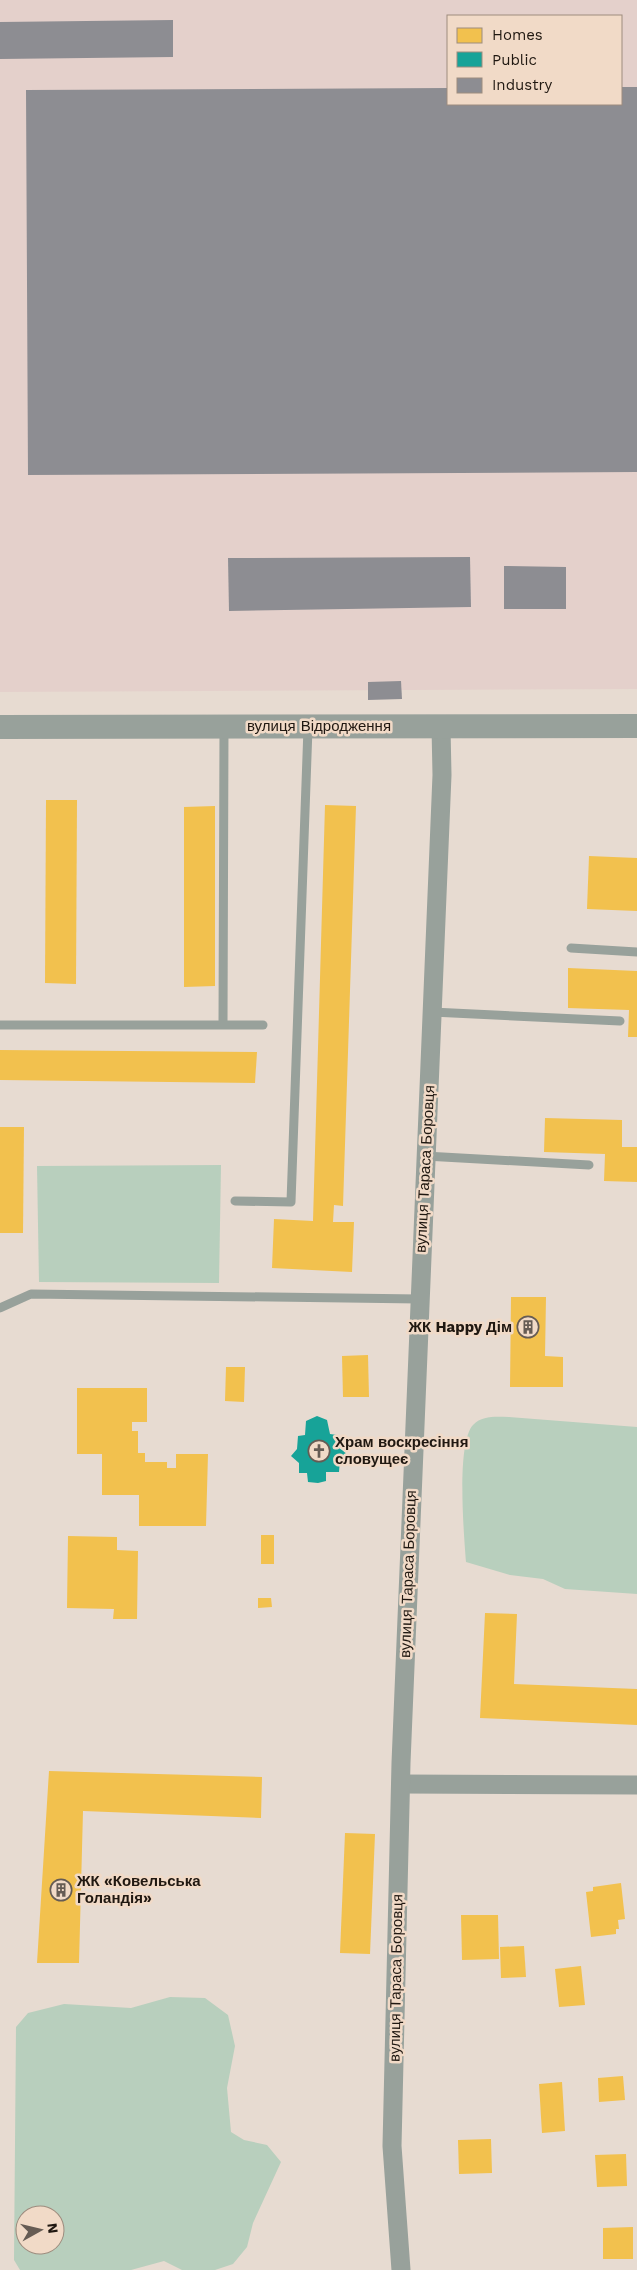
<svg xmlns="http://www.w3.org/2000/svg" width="637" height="2270" font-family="'Work Sans',sans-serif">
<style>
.industrial{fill:#e4d0cb;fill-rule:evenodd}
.green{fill:#b8cfbd;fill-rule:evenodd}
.homes{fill:#f2c14e}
.public{fill:#17a398}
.industry{fill:#8d8d92}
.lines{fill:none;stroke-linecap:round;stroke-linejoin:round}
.service{stroke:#98a19b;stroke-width:9}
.minor{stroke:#98a19b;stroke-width:19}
.tertiary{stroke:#98a19b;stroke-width:24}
.labels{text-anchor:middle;stroke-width:5;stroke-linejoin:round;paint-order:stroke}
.street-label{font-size:15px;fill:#201811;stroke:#f1dac7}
.poi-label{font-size:15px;font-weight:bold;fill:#201811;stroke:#f1dac7;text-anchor:start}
</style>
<rect width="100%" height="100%" fill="#e7dbd1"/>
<path class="industrial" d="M 0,0 L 637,0 L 637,689 L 0,692 ZM 448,16 L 621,16 L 621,104 L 448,104 Z"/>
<g class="green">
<polygon points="221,1165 219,1283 39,1282 37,1166"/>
<path d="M 509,1417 L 637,1427 L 637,1594 L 565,1589 L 543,1579 L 510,1575 L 466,1562 C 464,1536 456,1443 473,1425 C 483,1415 496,1417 509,1417 Z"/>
<path d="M 170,1997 L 205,1998 L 228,2015 L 235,2046 L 227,2088 L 231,2132 L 244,2140 L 267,2145 L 281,2162 L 253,2223 L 247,2247 L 233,2264 L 215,2270 L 182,2270 L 164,2261 L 131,2270 L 20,2270 L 14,2260 L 16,2027 L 28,2013 L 64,2004 L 131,2008 ZM 25,2215 L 55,2215 L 55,2245 L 25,2245 Z"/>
</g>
<g class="homes">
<polygon points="46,800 77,800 76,984 45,983"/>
<polygon points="325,805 356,806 343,1206 334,1205 333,1222 354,1222 352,1272 272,1268 274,1219 313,1221"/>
<polygon points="215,806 215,986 184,987 184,807"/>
<polygon points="589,856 637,858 637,911 587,909"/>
<polygon points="568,968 637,971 637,1037 628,1037 629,1010 568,1008"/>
<polygon points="0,1050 257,1052 255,1083 0,1080"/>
<polygon points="545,1118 622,1120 622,1147 637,1147 637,1182 604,1181 605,1154 544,1152"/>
<polygon points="0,1127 24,1127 23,1233 0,1233"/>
<polygon points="511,1297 546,1297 545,1356 563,1357 563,1387 510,1387"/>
<polygon points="368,1355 369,1397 343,1397 342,1356"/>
<polygon points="226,1367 245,1367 244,1402 225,1401"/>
<polygon points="77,1388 147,1388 147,1422 132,1422 132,1431 138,1431 138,1453 145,1453 145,1462 167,1462 167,1468 176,1468 176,1454 208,1454 206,1526 139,1526 139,1495 102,1495 102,1454 77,1454"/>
<rect x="261" y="1535" width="13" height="29"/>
<polygon points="68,1536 117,1537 117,1550 138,1551 137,1619 113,1619 114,1609 67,1608"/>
<polygon points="258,1598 271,1598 272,1607 258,1608"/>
<polygon points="485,1613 517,1614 514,1684 637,1689 637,1725 480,1718"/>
<polygon points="49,1771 262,1777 261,1818 83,1811 79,1963 37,1963"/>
<polygon points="345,1833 375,1834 370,1954 340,1953"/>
<polygon points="621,1883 625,1919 618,1920 619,1929 616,1929 616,1934 591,1937 586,1892 593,1891 593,1887"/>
<polygon points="461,1915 498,1915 499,1959 462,1960"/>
<polygon points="524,1946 526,1977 501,1978 500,1947"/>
<polygon points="581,1966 585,2005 559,2007 555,1969"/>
<polygon points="623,2076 625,2100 599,2102 598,2078"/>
<polygon points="562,2082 565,2131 542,2133 539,2084"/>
<polygon points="491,2139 492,2173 459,2174 458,2140"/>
<polygon points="626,2154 627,2186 597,2187 595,2155"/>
<polygon points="633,2227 633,2259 603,2259 603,2228"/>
</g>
<polygon class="public" points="317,1416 327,1420 330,1434 337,1435 339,1448 346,1453 340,1459 339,1472 326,1472 326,1481 318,1483 308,1482 307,1473 299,1473 299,1463 291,1456 297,1449 298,1436 305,1435 306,1421"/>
<g class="industry">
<polygon points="173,20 173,57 0,59 0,22"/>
<polygon points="621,87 637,87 637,472 28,475 26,90 448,88 448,104 621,104"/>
<polygon points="470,557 471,607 229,611 228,558"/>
<polygon points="504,566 566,567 566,609 504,609"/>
<polygon points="401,681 402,699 368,700 368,682"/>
</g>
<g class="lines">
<g class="service">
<polyline points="571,948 637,952"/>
<polyline points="432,1012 620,1021"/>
<polyline points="223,1024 224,727"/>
<polyline points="0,1025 263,1025"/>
<polyline points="425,1156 589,1165"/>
<polyline points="235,1201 291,1202 308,728"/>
<polyline points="0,1308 31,1294 419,1299"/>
</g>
<g class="minor">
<polyline points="401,1784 637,1785"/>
<polyline points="401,2270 392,2146 401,1763 442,775 441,727"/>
</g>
<polyline class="tertiary" points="0,727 637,726"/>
</g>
<defs>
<g id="building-ring" transform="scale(1.125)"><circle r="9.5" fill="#f1dac7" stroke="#665c54" stroke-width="1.5"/><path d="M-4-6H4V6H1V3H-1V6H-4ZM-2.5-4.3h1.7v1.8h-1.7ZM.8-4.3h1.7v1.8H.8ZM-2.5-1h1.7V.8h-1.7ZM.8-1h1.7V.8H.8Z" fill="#665c54"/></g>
<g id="church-ring" transform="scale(1.125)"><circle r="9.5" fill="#f1dac7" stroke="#665c54" stroke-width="1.5"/><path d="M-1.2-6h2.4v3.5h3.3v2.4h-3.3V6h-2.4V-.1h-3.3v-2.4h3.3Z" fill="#665c54"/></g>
</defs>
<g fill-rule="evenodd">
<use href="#building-ring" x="528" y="1327"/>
<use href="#church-ring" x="319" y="1451"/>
<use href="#building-ring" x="61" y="1890"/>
</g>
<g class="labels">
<g class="street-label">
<text x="319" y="731">вулиця Відродження</text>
<text transform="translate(425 1169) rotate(-87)" y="5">вулиця Тараса Боровця</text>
<text transform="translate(408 1574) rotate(-88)" y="5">вулиця Тараса Боровця</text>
<text transform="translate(396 1978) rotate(-89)" y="5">вулиця Тараса Боровця</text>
</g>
<g class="poi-label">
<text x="512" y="1332" text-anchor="end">ЖК Happy Дім</text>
<text x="335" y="1447">Храм воскресіння<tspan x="335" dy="17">словущеє</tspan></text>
<text x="77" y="1886">ЖК «Ковельська<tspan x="77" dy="17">Голандія»</tspan></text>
</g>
</g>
<rect x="447" y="15" width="175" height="90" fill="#f1dac7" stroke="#9d8c7e"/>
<rect x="457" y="28" width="25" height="15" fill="#f2c14e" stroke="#9d8c7e"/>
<text x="492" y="40" font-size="15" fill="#201811">Homes</text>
<rect x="457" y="52" width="25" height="15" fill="#17a398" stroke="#9d8c7e"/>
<text x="492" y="65" font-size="15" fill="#201811">Public</text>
<rect x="457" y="78" width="25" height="15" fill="#8d8d92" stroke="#9d8c7e"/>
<text x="492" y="90" font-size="15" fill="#201811">Industry</text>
<g transform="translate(40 2230) rotate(82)"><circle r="24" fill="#f1dac7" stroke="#9d8c7e"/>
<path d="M0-4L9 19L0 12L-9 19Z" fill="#665c54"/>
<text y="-8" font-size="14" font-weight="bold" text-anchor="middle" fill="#201811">N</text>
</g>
</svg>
